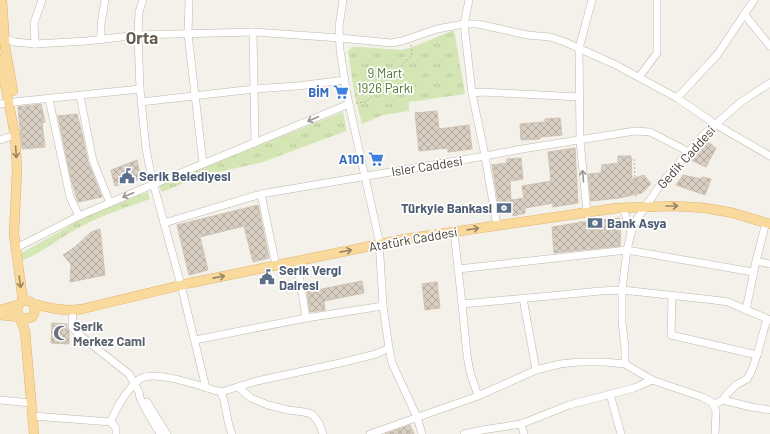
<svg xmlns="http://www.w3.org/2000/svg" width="770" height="434" font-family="Barlow,sans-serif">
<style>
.grass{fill:url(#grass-tufts)}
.building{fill:url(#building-cross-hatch);stroke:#d0c3b3}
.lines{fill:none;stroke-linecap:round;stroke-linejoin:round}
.minor-casing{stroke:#bfb7ac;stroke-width:8}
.major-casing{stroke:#dfb56d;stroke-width:10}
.path{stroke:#c0b29e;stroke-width:1;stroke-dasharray:2 2;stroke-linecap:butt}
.minor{stroke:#fff;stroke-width:7}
.major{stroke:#fad99d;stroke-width:9}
.oneway{stroke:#9a9692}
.oneway2{stroke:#988565}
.labels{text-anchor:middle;stroke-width:3.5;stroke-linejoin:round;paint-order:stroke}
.park-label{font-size:13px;fill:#4e782d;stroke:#fff}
.shop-label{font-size:13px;font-weight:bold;fill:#366cbe;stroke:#fff;text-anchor:end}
.street-label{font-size:13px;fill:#484138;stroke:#fff}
.service-label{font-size:13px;font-weight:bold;fill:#4e5e75;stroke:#fff;text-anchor:start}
.worship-label{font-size:13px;font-weight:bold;fill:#5b616d;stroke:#fff;text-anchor:start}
.district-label{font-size:17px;font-weight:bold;fill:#6a5e50;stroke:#fff}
</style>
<defs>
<pattern id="grass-tufts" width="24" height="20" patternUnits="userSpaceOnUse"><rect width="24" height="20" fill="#d3e6b4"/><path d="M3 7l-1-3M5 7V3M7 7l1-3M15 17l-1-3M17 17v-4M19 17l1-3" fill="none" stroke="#b7c69c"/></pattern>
<pattern id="building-cross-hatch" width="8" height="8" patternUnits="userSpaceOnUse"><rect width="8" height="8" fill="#d8cec2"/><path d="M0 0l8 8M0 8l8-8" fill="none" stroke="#b1a99f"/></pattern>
</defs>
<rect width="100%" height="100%" fill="#f4f0ea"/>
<g class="grass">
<polygon points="454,30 465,94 409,102 409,111 383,115 362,124 354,92 348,51 352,47 361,47 401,50 413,47"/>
<polygon points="343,112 346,128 346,131 263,162 214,173 196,178 162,192 159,185"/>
<path d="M 148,192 L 150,199 C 128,207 105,214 84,225 C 63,235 45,251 23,260 L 20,254 L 80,220 L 89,215 Z"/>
</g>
<g class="building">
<polygon points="41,104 45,122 42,123 45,147 22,149 18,107"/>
<polygon points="437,111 439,129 469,125 472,149 448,152 448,148 419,151 415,113"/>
<polygon points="77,114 82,133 88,162 102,197 78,202 71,179 58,116"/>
<polygon points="560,118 562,135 541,137 540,139 521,140 520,124 545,122 545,119"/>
<polygon points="708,142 716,148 706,167 691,160"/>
<polygon points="575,148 578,203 553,207 553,203 525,208 525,213 513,216 512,212 500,213 492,165 507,163 507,159 521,158 523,179 510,181 511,200 524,198 522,186 551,181 548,152"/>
<polygon points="618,156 631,156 632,179 644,175 651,184 642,193 619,198 591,201 588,174 601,173 602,165 618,163"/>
<polygon points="137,160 141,179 115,186 111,170"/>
<polygon points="683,175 701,179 702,177 711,179 705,195 676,185"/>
<polygon points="258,205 269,258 253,262 244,226 200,237 208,270 189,275 177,225"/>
<polygon points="619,218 621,221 620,246 554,253 552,227 583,222 602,221 602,220"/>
<polygon points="100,229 105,275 70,282 71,264 63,255 75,247 91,232"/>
<polygon points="362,281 364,293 324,301 325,310 310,312 307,292"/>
<polygon points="437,282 440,308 425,310 422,284"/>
<polygon points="52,323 67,324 67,327 69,331 69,344 51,343"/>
<polygon points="410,425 414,434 385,434"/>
</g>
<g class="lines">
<g class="minor-casing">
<g id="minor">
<polyline points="143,0 139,12 138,35 140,89 146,149 152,179 181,285 206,388"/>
<polyline points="189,0 188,34 203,164"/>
<polyline points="343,0 339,27 340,50 347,95 379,240 383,306 389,348 392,363 417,417 422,434"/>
<polyline points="469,0 464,24 472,93 485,156 497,226"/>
<polyline points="744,14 770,46"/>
<polyline points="253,32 255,143"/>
<polyline points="0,38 15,42 35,44 87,41 138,35 253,32 340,38 391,43 402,41 437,29 464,24 478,24 527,35 550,37 565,42 616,65 677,98 715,124 770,156"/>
<polyline points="101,40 101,24 105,0"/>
<polyline points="35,44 34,23 42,0"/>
<polyline points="639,77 657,53 657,0"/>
<polyline points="472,93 483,92 579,97"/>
<polyline points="80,96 93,161 110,203"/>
<polyline points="677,98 717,55 754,0"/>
<polyline points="49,99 70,197 79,216"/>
<polyline points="141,102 254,89 297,86 345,80"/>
<polyline points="0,104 23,101 140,89"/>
<polyline points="0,140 15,135"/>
<polyline points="261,194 276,265"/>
<polyline points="623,208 627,220 631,233"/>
<polyline points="587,213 580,140 579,48 592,0"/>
<polyline points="164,223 261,194 485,156 522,149 635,131 650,132 689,152"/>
<polyline points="454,232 462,304 467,355 470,372 478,396"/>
<polyline points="16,248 79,216 154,184 349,104"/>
<polyline points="297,261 306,318"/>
<polyline points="756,261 770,264"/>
<polyline points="458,269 627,250 753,272"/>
<polyline points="672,295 671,335 757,355"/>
<polyline points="523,298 536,370"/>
<polyline points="462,304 550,296 600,291 622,290 714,300 728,302 770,320"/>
<polyline points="73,310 72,327 77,333 129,374 139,392 140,398 146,410 160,434"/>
<polyline points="746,310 756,261 766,222"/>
<polyline points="195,340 306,318 383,306"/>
<polyline points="625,364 625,348 622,322 622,290 627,250 631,233 635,222 661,184 702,136 741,102 770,83"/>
<polyline points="238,387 251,398 268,405 288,410 304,412 312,414 319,423 323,434"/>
<polyline points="221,392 257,381 340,363 376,354 389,348"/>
<polyline points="610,394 621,434"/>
<polyline points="0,400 31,403"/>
<polyline points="723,400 751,407 770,410"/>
<polyline points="147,402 167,434"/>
<polyline points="713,405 723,400 726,395 736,385 747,379 752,370 757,355 767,319"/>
<path d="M 33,416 L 111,422 C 114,412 119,404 125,395 C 130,389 134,383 140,379 C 156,369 202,387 221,392 C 227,405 226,421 232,434"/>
<polyline points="111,422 116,428 116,434"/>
<polyline points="521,424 524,434"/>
<polyline points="370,434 478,396 536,370 560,364 579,362 605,362 625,364 652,380 702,397 712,402 716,411 715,434"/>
<polyline points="464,434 482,430 521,424 569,405 634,388 652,380"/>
</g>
</g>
<g class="major-casing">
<g id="major">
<polyline points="2,0 5,47 13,91"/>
<polyline points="0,59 15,135 17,170 14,234 23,301"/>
<path d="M 33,304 C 50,308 65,312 82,309 L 190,283 L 405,239 L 617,208 L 674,206 L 705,208 L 733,213 L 770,224"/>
<polyline points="0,310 18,305"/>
<path d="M 0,315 L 20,317 L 26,319 L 32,317 L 34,314 L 35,307 C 29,297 18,299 17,311 L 25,331 L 34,434"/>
</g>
</g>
<g class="path">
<polyline points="356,103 366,102 412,55 411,44"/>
<polyline points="634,159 636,199"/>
<polyline points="600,219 600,246"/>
<polyline points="581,221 583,248"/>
</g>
<use href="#minor" class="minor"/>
<use href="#major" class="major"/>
</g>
<defs><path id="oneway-shaft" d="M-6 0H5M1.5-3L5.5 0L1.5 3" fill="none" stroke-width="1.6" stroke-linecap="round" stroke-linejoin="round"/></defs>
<g class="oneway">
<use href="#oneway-shaft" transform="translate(313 119) rotate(157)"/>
<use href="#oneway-shaft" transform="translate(583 176) rotate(-95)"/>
<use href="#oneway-shaft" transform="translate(128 195) rotate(157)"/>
</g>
<g class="oneway2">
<use href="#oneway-shaft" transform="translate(16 152) rotate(86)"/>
<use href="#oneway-shaft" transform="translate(672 206)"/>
<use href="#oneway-shaft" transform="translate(473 229) rotate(-8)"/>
<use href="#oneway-shaft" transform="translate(346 251) rotate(-11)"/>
<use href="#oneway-shaft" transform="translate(219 277) rotate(-11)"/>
<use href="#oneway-shaft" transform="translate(20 282) rotate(82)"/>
</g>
<defs>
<g id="supermarket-bare" transform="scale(1.2)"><path d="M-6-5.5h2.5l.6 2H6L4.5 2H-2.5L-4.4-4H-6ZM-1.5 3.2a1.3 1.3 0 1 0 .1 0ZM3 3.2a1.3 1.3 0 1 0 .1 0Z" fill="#3f7fe0" stroke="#fff" stroke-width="2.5" paint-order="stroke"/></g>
<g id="civic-bare" transform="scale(1.2)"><path d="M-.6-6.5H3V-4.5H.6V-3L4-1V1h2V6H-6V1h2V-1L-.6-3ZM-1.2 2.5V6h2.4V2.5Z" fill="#5c6f8a" stroke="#fff" stroke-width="2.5" paint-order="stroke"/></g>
<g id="bank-bare" transform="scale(1.2)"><path d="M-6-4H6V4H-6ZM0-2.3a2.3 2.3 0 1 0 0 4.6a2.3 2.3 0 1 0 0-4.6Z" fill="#5c6f8a" stroke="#fff" stroke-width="2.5" paint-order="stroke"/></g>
<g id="mosque-bare" transform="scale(1.2)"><path d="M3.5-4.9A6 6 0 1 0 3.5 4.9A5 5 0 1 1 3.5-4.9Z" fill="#6b7280" stroke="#fff" stroke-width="2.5" paint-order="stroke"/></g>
</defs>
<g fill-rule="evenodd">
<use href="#supermarket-bare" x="341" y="92"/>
<use href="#supermarket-bare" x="376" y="159"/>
<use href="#civic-bare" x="127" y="176"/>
<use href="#bank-bare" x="504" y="208"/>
<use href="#bank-bare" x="595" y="223"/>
<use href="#civic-bare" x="267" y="277"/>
<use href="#mosque-bare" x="61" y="333"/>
</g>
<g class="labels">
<g class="park-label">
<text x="385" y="78">9 Mart<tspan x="385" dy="15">1926 Parkı</tspan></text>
</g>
<g class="shop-label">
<text x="329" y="97">BİM</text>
<text x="364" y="164">A101</text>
</g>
<g class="street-label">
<text transform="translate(686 157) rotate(-48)" y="5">Gedik Caddesi</text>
<text transform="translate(427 166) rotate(-9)" y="5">Isler Caddesi</text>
<text transform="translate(413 239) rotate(-10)" y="5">Atatürk Caddesi</text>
</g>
<g class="service-label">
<text x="139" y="181">Serik Belediyesi</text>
<text x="492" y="213" text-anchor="end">Türkyie Bankasi</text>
<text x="607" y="228">Bank Asya</text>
<text x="279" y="275">Serik Vergi<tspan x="279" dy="15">Dairesi</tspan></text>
</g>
<g class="worship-label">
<text x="73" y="331">Serik<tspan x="73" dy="15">Merkez Cami</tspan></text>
</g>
<g class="district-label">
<text x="142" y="44">Orta</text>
</g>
</g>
</svg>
